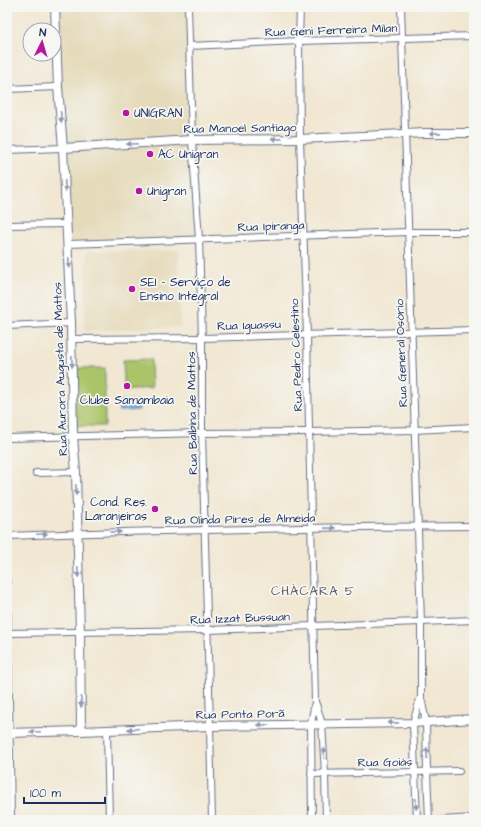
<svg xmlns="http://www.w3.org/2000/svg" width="481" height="827" font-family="'Architects Daughter',sans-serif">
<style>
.built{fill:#e5daba}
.green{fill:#acc469;stroke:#647a64}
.water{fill:#77b2e8;stroke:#4970a3}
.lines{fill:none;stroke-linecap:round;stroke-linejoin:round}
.minor-casing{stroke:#666f87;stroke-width:8}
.tertiary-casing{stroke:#666f87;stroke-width:10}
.minor{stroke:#fff;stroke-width:6}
.tertiary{stroke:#fff;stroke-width:8}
.oneway{fill:#8d97ae}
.poi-dot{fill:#b5179e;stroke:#f6f6f2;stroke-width:1.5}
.labels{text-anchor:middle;stroke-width:3.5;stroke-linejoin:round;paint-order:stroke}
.street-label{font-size:12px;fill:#1b2f5e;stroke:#f6f6f2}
.poi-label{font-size:12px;fill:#1b2f5e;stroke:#f6f6f2;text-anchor:start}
.neighbourhood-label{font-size:13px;letter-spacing:1px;fill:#5d5a66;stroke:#f6f6f2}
</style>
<rect width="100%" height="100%" fill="#f6f6f2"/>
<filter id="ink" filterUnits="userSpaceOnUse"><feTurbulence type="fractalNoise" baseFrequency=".025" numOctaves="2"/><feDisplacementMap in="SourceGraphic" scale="8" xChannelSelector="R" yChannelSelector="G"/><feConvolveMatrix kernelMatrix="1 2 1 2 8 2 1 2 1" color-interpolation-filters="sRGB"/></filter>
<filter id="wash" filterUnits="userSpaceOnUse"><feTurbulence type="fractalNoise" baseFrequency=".012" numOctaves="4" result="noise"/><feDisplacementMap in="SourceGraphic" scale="16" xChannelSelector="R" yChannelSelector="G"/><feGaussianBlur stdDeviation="0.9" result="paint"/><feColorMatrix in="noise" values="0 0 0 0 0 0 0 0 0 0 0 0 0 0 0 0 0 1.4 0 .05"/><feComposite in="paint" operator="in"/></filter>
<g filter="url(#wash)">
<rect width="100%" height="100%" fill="#f1e7d2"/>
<g class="built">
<polygon points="55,7 188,7 199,239 68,244"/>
<polygon points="178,250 180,327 84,331 87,251"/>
</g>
<g class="green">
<polygon points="151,359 152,388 124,390 123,360"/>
<polygon points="74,368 105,368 105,426 76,426"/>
</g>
<polygon class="water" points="118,401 138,401 139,410 119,411"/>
</g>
<g filter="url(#ink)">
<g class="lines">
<g class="minor-casing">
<g id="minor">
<polyline points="188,7 192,140 199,239 202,338 202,433 210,726 212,820"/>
<polyline points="300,7 299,41 300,139 307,335 315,702 311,724 312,820"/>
<polyline points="401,7 421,622 421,698 426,722 427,772 429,820"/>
<polyline points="189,46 299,41 474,36"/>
<polyline points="7,89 58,87"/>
<polyline points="7,150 63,148"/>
<polyline points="7,225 67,224"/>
<polyline points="68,244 408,232 474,232"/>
<polyline points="7,326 71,323"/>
<polyline points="72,339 202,338 474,330"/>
<polyline points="7,438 202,433 309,432 414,430 474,427"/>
<polyline points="36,473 76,472"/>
<path d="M 7,536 C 163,530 318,527 474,526"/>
<polyline points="7,582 11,820"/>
<polyline points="7,633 208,630 313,626 474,620"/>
<polyline points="316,704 322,724 325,774 326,820"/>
<polyline points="107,730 109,820"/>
<polyline points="311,774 415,772 459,771"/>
<polyline points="417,820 413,723 420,699"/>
<polyline points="443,820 474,818"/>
</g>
</g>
<g class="tertiary-casing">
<g id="tertiary">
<polyline points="55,7 58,87 63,148 71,323 73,437 76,472 80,632 81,731"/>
<polyline points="63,148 192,140 300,139 425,133 474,133"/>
<polyline points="7,733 81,731 210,726 413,723 474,719"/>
</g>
</g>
<use href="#minor" class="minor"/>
<use href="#tertiary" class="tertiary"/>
</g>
<defs><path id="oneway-solid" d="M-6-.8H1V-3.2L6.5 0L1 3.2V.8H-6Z"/></defs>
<g class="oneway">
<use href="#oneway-solid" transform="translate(61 117) rotate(86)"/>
<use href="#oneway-solid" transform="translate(435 133) rotate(179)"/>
<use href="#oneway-solid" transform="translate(277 139) rotate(179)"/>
<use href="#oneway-solid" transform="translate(132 144) rotate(177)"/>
<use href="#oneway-solid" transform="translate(65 186) rotate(87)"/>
<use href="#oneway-solid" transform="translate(69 263) rotate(87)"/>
<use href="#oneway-solid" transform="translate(72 362) rotate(89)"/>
<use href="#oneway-solid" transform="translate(76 490) rotate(89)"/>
<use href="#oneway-solid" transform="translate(330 528) rotate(-1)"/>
<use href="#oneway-solid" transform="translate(116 532) rotate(-1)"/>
<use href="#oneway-solid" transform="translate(42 534) rotate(-2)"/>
<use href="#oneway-solid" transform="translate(78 572) rotate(88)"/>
<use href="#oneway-solid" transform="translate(81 702) rotate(89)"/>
<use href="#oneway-solid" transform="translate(393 723) rotate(179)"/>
<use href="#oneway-solid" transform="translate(263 725) rotate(179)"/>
<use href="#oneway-solid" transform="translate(133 729) rotate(178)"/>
<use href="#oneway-solid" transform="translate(35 732) rotate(178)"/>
<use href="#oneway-solid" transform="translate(324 753) rotate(-94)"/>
<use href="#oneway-solid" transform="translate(427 753) rotate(-91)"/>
<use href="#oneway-solid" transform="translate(416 804) rotate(87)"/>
</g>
</g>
<g class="poi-dot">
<circle cx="126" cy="113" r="4"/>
<circle cx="150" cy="154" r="4"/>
<circle cx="139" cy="191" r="4"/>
<circle cx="132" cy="289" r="4"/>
<circle cx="127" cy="386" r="4"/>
<circle cx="155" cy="509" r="4"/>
</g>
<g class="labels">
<g class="street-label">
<text transform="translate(331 30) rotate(-2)" y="4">Rua Geni Ferreira Milan</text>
<text transform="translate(240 128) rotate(-1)" y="4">Rua Manoel Santiago</text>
<text transform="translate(271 226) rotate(-2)" y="4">Rua Ipiranga</text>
<text transform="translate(249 325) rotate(-2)" y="4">Rua Iguassu</text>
<text transform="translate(401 353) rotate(-92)" y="4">Rua General Osório</text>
<text transform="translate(296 355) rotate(-92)" y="4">Rua Pedro Celestino</text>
<text transform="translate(60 369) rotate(-92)" y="4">Rua Aurora Augusta de Mattos</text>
<text transform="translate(192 413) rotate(-91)" y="4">Rua Balbina de Mattos</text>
<text transform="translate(240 519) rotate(-1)" y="4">Rua Olinda Pires de Almeida</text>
<text transform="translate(240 618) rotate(-2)" y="4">Rua Izzat Bussuan</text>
<text transform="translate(240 714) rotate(-1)" y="4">Rua Ponta Porã</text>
<text transform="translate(385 762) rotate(-1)" y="4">Rua Goiás</text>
</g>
<g class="poi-label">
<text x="134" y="117">UNIGRAN</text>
<text x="158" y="158">AC Unigran</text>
<text x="147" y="195">Unigran</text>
<text x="140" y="286">SEI - Serviço de<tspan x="140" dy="14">Ensino Integral</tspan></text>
<text x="127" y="404" text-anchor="middle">Clube Samambaia</text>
<text x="147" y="506" text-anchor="end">Cond. Res.<tspan x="147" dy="14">Laranjeiras</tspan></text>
</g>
<g class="neighbourhood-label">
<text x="313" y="595">CHÁCARA 5</text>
</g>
</g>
<rect width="481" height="827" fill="none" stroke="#f6f6f2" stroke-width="24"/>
<g transform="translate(42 42) rotate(5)"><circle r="19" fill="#f6f6f2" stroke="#9ea6b7"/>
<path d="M0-3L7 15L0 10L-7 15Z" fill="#b5179e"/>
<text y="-6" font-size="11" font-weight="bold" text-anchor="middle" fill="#1b2f5e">N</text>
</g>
<path d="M24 797v6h81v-6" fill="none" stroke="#1b2f5e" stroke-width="2"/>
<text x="30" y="797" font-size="12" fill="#1b2f5e" stroke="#f6f6f2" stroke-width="3" paint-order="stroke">100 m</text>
</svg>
